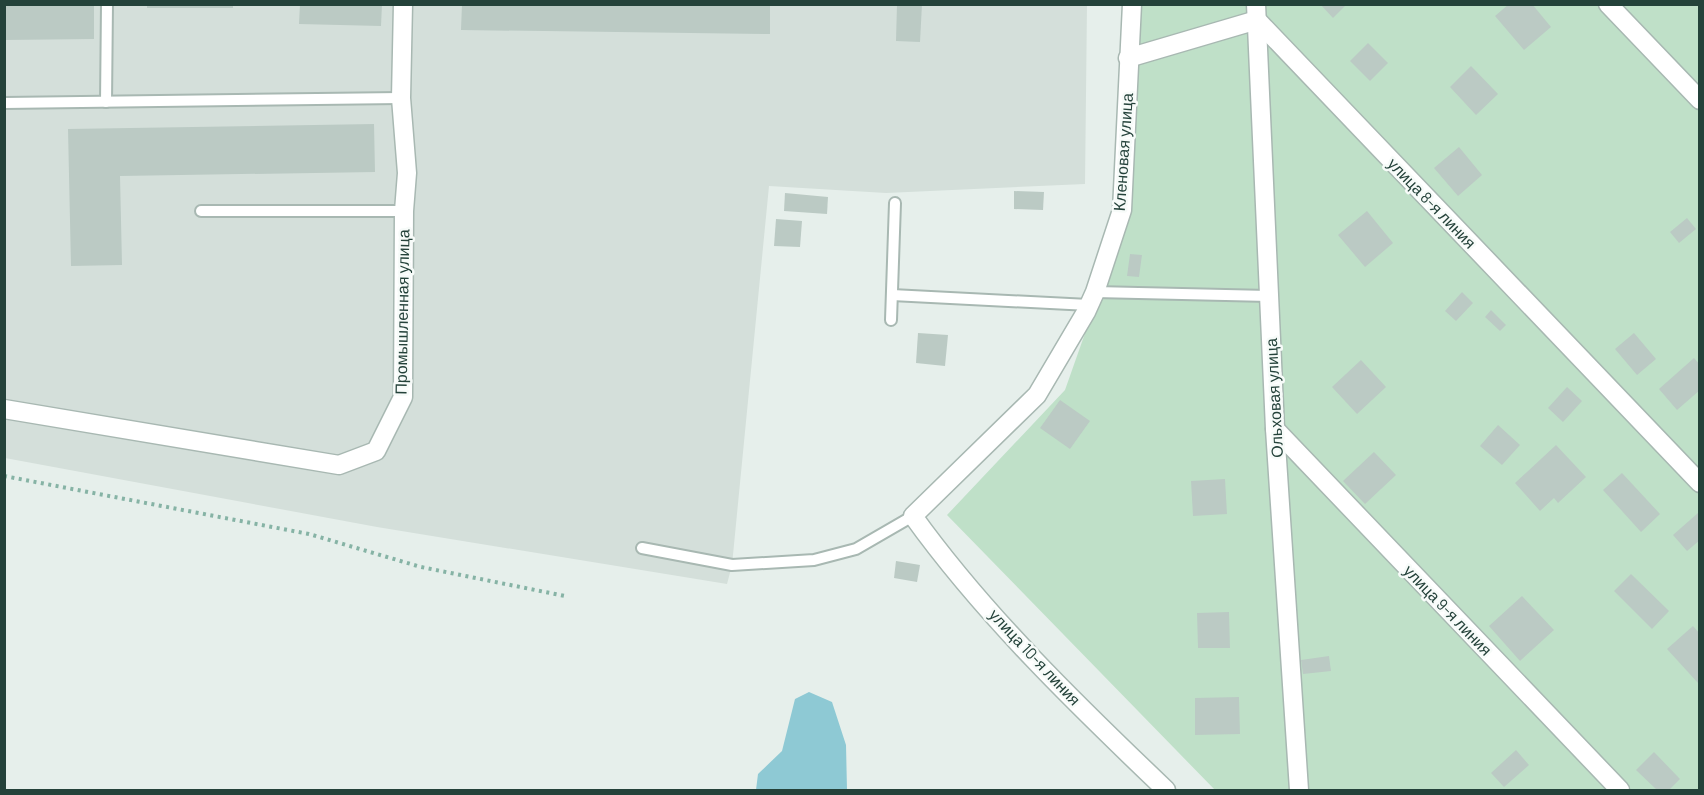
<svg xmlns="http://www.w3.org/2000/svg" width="1704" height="795" font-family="Barlow,sans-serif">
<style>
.built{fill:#d4dfda}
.green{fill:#bfe0c8}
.water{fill:#8ec9d4}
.building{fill:#bbcac4}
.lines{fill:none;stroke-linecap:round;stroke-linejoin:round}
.service-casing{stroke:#a8b8b2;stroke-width:14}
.minor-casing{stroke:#a8b8b2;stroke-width:21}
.path{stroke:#86b3a5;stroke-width:4;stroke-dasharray:3 4.5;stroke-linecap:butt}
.service{stroke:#fff;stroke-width:10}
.minor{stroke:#fff;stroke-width:18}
.labels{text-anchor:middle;stroke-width:5;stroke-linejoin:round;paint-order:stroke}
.street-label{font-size:16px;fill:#24423a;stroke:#f7fbf9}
</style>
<rect width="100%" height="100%" fill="#e6efeb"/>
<polygon class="built" points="4,5 1087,5 1085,184 886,193 769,186 732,565 727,584 377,527 5,458"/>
<polygon class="green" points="1130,5 1699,5 1699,790 1215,790 947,515 1065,390 1118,240"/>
<polygon class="water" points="809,692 832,702 846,745 847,790 756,790 758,774 782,751 795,699"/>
<g class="building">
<polygon points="4,4 94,4 94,39 4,40"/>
<rect x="147" y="4" width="86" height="4"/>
<polygon points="300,4 382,4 381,26 299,24"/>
<polygon points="462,4 770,4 770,34 461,30"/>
<polygon points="897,4 922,4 920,42 896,41"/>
<polygon points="1320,4 1347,4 1333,18"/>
<polygon points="1509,4 1532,4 1551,27 1524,50 1495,16"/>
<polygon points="1368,43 1388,63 1370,81 1350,61"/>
<polygon points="1471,66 1498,94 1476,115 1450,87"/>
<polygon points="374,124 375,172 120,176 122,265 71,266 68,129"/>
<polygon points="1459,147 1482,175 1458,196 1434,168"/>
<polygon points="1014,191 1044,192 1043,210 1014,209"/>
<polygon points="785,193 828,197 827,214 784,211"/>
<polygon points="1367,211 1393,243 1365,267 1338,235"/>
<polygon points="1687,218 1696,229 1679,243 1670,232"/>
<polygon points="776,219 802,221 800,247 774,246"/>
<polygon points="1130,254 1142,255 1139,277 1127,276"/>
<polygon points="1462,292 1473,303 1456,321 1445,311"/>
<polygon points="1491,310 1506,325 1500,331 1485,317"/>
<polygon points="918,333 948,335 945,366 916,363"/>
<polygon points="1634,333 1656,359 1637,375 1615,349"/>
<polygon points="1694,358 1700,365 1700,390 1677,410 1659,389"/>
<polygon points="1361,360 1386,387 1357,414 1332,387"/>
<polygon points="1567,387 1582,401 1563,422 1548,408"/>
<polygon points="1060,400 1090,421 1070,449 1040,428"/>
<polygon points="1498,425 1520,445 1502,465 1480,446"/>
<polygon points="1556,445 1586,477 1558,503 1554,498 1540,511 1515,483"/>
<polygon points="1374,452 1396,475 1365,504 1343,481"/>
<polygon points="1622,473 1660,514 1641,532 1603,490"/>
<polygon points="1225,479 1227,514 1193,516 1191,481"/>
<polygon points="1698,513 1700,540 1687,551 1673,535"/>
<polygon points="896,561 920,565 917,582 894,578"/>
<polygon points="1631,574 1669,611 1652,629 1614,591"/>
<polygon points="1522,596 1554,630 1520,661 1489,626"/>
<polygon points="1229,612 1230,648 1198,648 1197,613"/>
<polygon points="1693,626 1700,634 1698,683 1667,649"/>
<polygon points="1329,656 1331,671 1303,674 1301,660"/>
<polygon points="1239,697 1240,734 1195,735 1195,698"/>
<polygon points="1516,750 1529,765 1504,787 1491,773"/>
<polygon points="1654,752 1680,779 1669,790 1657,790 1636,770"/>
</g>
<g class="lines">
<g class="service-casing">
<g id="service">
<polyline points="106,102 107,4"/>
<polyline points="4,103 401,98"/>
<polyline points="201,211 404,211"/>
<polyline points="1095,292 1269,296"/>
<polyline points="892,295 1089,305"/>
<polyline points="891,320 895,203"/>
<polyline points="642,548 732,565 814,560 856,549 913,516"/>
</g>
</g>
<g class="minor-casing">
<g id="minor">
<path d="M 1132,4 L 1122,210 L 1095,292 L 1086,312 L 1037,395 L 913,516 C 984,615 1078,706 1166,790"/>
<polyline points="1256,4 1275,429 1299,790"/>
<polyline points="1608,4 1700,100"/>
<polyline points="1128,58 1257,20 1700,483"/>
<polyline points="4,409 339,465 376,451 403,397 404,211 407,173 401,98 403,4"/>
<polyline points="1275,429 1620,790"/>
</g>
</g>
<polyline class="path" points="4,476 309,534 421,567 565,596"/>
<use href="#service" class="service"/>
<use href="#minor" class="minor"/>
</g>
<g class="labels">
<g class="street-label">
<text transform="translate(1123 152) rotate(-86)" y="6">Кленовая улица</text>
<text transform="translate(1432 203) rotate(46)" y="6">улица 8-я линия</text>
<text transform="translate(402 312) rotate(-89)" y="6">Промышленная улица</text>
<text transform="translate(1274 398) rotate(-93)" y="6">Ольховая улица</text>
<text transform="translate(1448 610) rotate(46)" y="6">улица 9-я линия</text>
<text transform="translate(1035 657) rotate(47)" y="6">улица 10-я линия</text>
</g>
</g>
<rect width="1704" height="795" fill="none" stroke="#24423a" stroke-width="12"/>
</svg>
